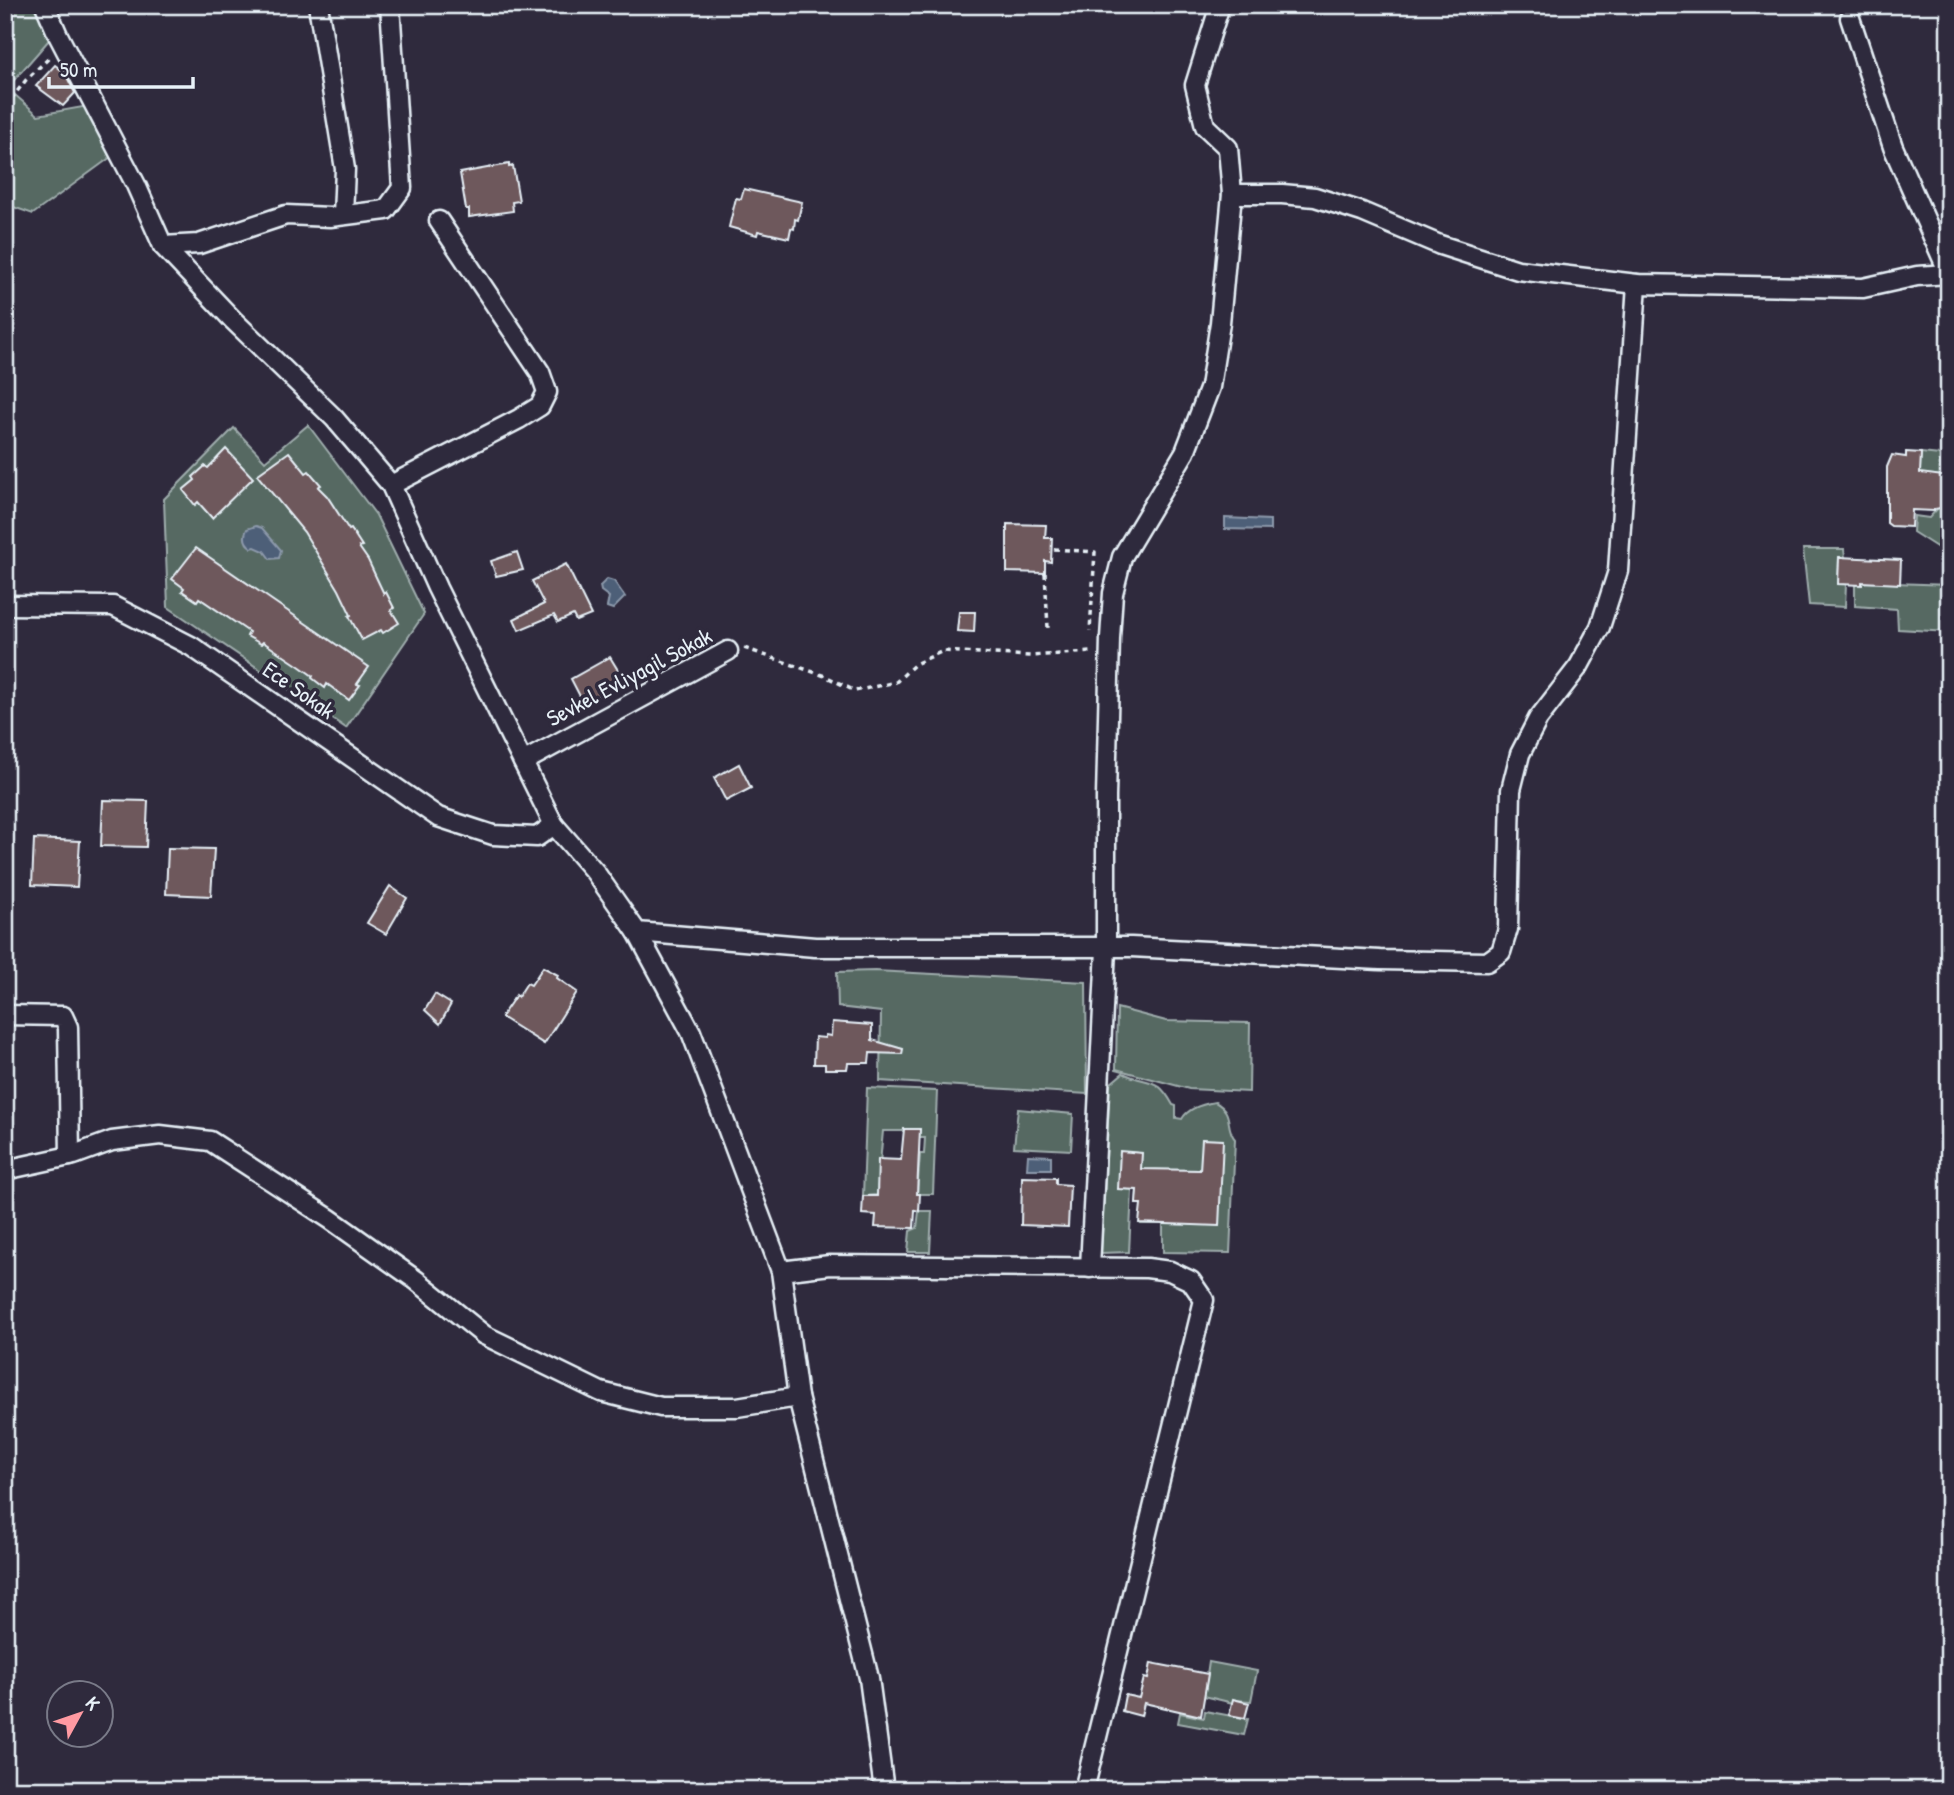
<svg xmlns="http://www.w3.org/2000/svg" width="1954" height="1795" font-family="'Patrick Hand',sans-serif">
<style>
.green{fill:#566962;stroke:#9fadad;stroke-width:2}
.water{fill:#4e5e78;stroke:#8c99ab;stroke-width:2}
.building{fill:#6e585c;stroke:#e8f1f8;stroke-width:2}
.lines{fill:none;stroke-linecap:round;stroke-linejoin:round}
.street-casing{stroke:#e8f1f8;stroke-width:23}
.path{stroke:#e8f1f8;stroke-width:3.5;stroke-dasharray:5 5;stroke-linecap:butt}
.street{stroke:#2f2a3d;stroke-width:18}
.labels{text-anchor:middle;stroke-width:7;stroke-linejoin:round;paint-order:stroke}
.street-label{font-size:23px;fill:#e8f1f8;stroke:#2f2a3d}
</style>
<rect width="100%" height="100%" fill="#2f2a3d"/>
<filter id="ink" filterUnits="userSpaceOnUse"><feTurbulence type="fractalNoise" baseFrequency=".0143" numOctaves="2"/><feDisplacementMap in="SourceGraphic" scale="14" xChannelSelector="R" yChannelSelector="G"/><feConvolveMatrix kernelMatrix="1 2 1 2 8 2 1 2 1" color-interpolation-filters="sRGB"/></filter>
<g filter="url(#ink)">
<g class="green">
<polygon points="5,5 35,5 49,40 7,88 38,115 88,106 111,157 33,214 5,204"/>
<polygon points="308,425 376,515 424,614 346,728 168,607 164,499 234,428 265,461"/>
<polygon points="1921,453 1949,456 1949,535 1938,548 1913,532 1914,516 1929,518 1941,505 1943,476 1926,474 1924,480 1912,470 1920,469"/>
<polygon points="1803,549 1844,549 1845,558 1839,558 1838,584 1846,584 1845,607 1809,605"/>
<polygon points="1867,582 1949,585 1949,632 1898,629 1897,609 1855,606 1855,585"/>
<polygon points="875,971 1086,982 1087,1094 880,1081 881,1012 838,1007 837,972"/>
<polygon points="1117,1008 1166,1021 1250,1023 1249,1092 1189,1089 1116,1069"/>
<path d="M 1123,1073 C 1149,1086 1156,1074 1173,1105 L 1176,1106 L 1176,1118 L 1182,1119 C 1188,1108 1203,1104 1215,1102 C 1235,1113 1224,1126 1235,1139 L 1230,1253 L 1163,1252 L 1163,1224 L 1141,1224 L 1141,1204 L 1136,1204 L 1137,1190 L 1132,1190 L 1129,1252 L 1101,1253 L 1110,1084 Z"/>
<polygon points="867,1088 937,1091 933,1194 917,1194 920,1154 924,1154 925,1138 919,1138 920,1129 905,1129 904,1131 883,1131 877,1195 863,1196"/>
<polygon points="1018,1109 1073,1114 1071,1150 1014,1147"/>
<polygon points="919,1211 932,1211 930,1252 908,1252 910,1231 917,1228"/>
<polygon points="1209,1662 1257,1671 1251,1701 1234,1700 1233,1703 1204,1696"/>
<polygon points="1205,1711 1248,1719 1244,1735 1178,1723 1180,1713 1204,1718"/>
</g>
<g class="water">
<polygon points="1225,518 1270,520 1270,530 1225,529"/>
<path d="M 256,526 L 262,528 L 281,550 L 279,558 L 270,559 L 264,551 L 255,547 L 252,548 C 244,543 243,537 247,529 Z"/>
<polygon points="607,579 614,581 625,597 613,609 607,607 609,597 601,591 600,586"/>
<polygon points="1028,1155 1051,1156 1051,1169 1027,1169"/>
</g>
<g class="building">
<polygon points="55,65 65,73 75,93 63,106 36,86"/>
<polygon points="509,164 509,167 513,166 519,201 512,202 513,211 469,217 469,209 466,209 460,173"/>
<polygon points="744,189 802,202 798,220 795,219 794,229 791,228 789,238 758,231 757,235 729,227 736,198 741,199"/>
<polygon points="226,449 253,478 212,518 198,502 195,505 183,490 195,480 193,477 205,466 208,468"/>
<polygon points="289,452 306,473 309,471 321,485 318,487 327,496 349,530 351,529 362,546 359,547 368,560 384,594 386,592 394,608 391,610 399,623 383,633 381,630 362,640 349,616 351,615 339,590 304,532 257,475"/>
<polygon points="1906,452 1921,453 1920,473 1943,476 1941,508 1934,509 1934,511 1912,510 1911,527 1891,526 1887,523 1887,467 1892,455 1906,457"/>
<polygon points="1007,524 1046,525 1045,538 1052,538 1051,562 1045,561 1045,573 1007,572"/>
<polygon points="196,548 369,667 357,684 360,685 349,700 327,684 325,688 312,678 313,676 299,666 263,642 261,644 247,636 249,632 199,598 197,601 182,591 184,588 172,579"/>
<polygon points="517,552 523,570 496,576 491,561"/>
<polygon points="1839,557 1901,560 1900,584 1862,582 1862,585 1838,584"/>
<polygon points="566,564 591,615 576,621 573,615 558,622 554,615 519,630 514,619 544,604 532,581"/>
<polygon points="959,612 975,612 974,632 957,631"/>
<polygon points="610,657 624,680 584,704 571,679"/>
<polygon points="739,764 751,788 726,801 714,778"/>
<polygon points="103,800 148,801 146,847 101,846"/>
<polygon points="34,839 80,841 77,887 32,885"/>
<polygon points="168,848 214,849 211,896 166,894"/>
<polygon points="390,886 407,898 386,934 367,923"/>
<polygon points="543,967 558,975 557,978 577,992 544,1044 501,1017 516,995 518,997 527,983 531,985"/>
<polygon points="435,994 451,1004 440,1024 425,1010"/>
<polygon points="832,1022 872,1025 872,1040 903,1049 902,1054 870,1053 869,1063 848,1063 847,1069 825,1069 825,1064 814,1064 815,1037 825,1038 825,1035 831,1036"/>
<polygon points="904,1129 920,1129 917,1194 920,1194 919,1211 915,1210 914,1228 875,1227 876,1215 862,1214 863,1196 877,1196 878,1159 901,1160"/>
<polygon points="1202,1139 1223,1140 1219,1226 1139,1223 1141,1204 1136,1204 1137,1190 1118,1189 1120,1151 1142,1153 1141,1169 1200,1170"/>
<polygon points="1022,1177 1056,1178 1056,1184 1070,1185 1068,1227 1021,1225"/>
<polygon points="1151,1663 1208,1674 1201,1716 1144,1703 1141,1716 1122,1711 1125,1695 1139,1698 1144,1678 1148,1679"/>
<polygon points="1233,1699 1249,1703 1245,1718 1229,1715"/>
</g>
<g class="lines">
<g class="street-casing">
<g id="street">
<polyline points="45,5 58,35 136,185 163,246 233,320 334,418 391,485 437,588 554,825 595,872 637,932 815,947 1131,947 1380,960 1487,962 1501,952 1508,929 1511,790 1520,754 1538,719 1579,666 1600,627 1618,571 1637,284"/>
<polyline points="318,5 345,169 343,215"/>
<polyline points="1850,18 1893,147 1949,273"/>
<polyline points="1232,194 1282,194 1315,197 1362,212 1440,245 1518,270 1637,284 1863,288 1917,276 1949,274"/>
<polyline points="163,246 199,244 286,215 330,217 386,210 402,188 390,5"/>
<polyline points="391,485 519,419 540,406 547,392 540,372 439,221"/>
<polyline points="5,605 113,606 191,646 438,817 493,835 537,837 554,825"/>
<polyline points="523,762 728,651"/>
<polyline points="637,932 691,1032 781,1271 830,1265 1147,1268 1170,1271 1191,1281 1204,1300 1084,1790"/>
<polyline points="5,1015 63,1016 68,1027 70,1156"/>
<polyline points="5,1170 74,1155 112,1141 160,1135 210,1141 330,1219 416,1280 484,1335 601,1392 661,1407 737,1407 798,1397 781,1271"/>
<polyline points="1090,1268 1106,949 1106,797 1110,638 1113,593 1122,557 1185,452 1210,387 1220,323 1232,194 1228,148 1205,126 1195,85 1220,5"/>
<polyline points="798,1397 869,1678 884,1790"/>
</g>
</g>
<g class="path">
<polyline points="5,107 26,80 50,57"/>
<polyline points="1054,549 1095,552 1090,631"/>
<polyline points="1045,573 1048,628"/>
<polyline points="744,648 825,676 855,691 896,682 915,664 943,651 1030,656 1091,652"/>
</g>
<use href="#street" class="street"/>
</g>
</g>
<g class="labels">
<g class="street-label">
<text transform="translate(629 677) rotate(-28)" y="8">Sevkel Evliyagil Sokak</text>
<text transform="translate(299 690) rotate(35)" y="8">Ece Sokak</text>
</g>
</g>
<rect width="1954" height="1795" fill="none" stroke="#2f2a3d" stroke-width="28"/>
<rect x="14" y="14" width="1926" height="1767" fill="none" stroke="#e8f1f8" stroke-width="2.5" filter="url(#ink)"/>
<g transform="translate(80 1714) rotate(50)"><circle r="33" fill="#2f2a3d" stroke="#797a88" stroke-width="2"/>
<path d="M0-5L12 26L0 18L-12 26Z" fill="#ff9aa2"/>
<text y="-10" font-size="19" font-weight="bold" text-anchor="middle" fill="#e8f1f8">K</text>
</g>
<path d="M49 77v10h144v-10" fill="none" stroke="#e8f1f8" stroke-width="3.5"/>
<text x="60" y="77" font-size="21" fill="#e8f1f8" stroke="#2f2a3d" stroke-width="5" paint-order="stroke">50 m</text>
</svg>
